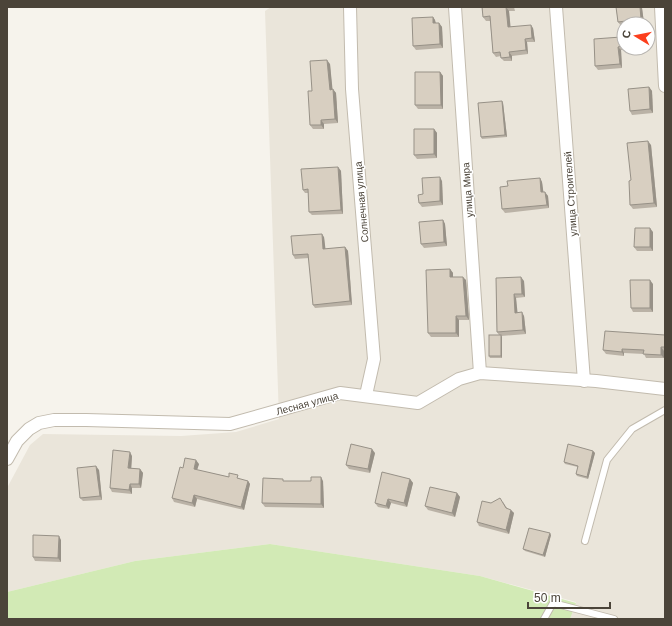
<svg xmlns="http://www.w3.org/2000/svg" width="672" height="626" font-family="Helvetica,sans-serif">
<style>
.residential{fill:#eae5da;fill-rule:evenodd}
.green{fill:#d2eab5}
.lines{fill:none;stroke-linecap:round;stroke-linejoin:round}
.service-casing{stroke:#c2bbae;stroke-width:8}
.minor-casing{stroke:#c2bbae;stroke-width:14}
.service{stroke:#fff;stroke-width:6}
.minor{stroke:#fff;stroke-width:12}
.wall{fill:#bab2a6}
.shaded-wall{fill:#979187}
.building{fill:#d8cfc1;stroke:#979187}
.labels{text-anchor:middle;stroke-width:3;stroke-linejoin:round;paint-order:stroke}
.street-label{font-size:10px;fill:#4b4439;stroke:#fff}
</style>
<rect width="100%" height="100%" fill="#f6f3ec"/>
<path class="residential" d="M 271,7 L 665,7 L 665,619 L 570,619 L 576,602 L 480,576 L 270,544 L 135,561 L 7,592 L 7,488 L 30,445 L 43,434 L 181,436 L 236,432 L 279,419 L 265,11 ZM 624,24 L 648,24 L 648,48 L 624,48 Z"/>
<polygon class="green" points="270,544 480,576 576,603 570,619 7,619 7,592 135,561"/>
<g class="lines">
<g class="service-casing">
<g id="service">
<polyline points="585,541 607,460 632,429 665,410"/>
<polyline points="544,619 553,603 614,619"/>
</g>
</g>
<g class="minor-casing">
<g id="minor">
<polyline points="350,7 352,89 374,359 366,395"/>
<polyline points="455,7 480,373"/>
<polyline points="556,7 584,381"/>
<polyline points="661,7 665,86"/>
<polyline points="7,459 17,441 29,429 39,423 54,420 86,420 230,424 340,393 418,403 459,379 480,373 596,381 665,389"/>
</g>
</g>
<use href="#service" class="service"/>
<use href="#minor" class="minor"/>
</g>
<g class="wall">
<polygon points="482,7 514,7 515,11 509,11 510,27 533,28 535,42 527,42 528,54 512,56 512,61 504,61 501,58 501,56 496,57 493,53 490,21 486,21 483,17"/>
<polygon points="616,7 644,7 642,8 644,23 634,24 624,24 624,25 621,26 618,22"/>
<polygon points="433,17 435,20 436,23 439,23 442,27 443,48 416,50 413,46"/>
<polygon points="621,37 623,41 624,50 621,50 622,68 598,70 595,66"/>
<polygon points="330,64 332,89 336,93 338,123 324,124 324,129 313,129 310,125 312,91"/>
<polygon points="440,72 443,76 443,109 418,109 415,105"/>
<polygon points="649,87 652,91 653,113 632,115 630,111"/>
<polygon points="502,101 503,103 507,137 482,139 481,137"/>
<polygon points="434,129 437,133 437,158 417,159 414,155"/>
<polygon points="651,145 657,207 633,209 630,205 631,180"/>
<polygon points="338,167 341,171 343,214 312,215 309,212 308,193 305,193 303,190"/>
<polygon points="540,178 542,182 543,192 548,196 549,208 505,213 502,209 508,186"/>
<polygon points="442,181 443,205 422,207 419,203 423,194"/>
<polygon points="443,220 445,224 447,246 424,248 421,244"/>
<polygon points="653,232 653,251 637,251 634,247"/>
<polygon points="324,237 325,249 345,247 348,251 352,305 315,308 313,305 309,258 295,259 293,255"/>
<polygon points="450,269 453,273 453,277 466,280 469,320 459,320 459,337 431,337 428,333"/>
<polygon points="496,278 524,281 525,297 516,298 517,312 524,316 526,334 501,336 502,337 502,358 490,358 489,356 499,335 497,332"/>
<polygon points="653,284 653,312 633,312 631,308"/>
<polygon points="665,335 665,351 664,351 664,358 646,358 644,354 624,353 624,356 606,354 603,350"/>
<polygon points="593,451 595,453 588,479 577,476 576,474 578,467 565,464 564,462"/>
<polygon points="375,453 370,473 349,469 346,465"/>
<polygon points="132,456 131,468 140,469 143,473 141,488 132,488 132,494 112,492 110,488"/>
<polygon points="199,464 197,470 248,481 250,484 244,510 197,499 195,507 174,502 172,498 183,468"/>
<polygon points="99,470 102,500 83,501 80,498"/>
<polygon points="410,479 413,483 407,507 391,503 389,509 378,507 375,503"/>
<polygon points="284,481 323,481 324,508 265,507 262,503"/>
<polygon points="457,493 460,497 455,517 428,510 425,506"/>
<polygon points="503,502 507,508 514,513 509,534 479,526 477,522 491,503"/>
<polygon points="551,535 545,557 525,551 523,549"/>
<polygon points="61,540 61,562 35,561 33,557"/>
</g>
<g class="shaded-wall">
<polygon points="506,7 509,11 511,31 508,27"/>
<polygon points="640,7 642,7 642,8 644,23 641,19"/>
<polygon points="433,17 435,20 436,27 433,23"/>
<polygon points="439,23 442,27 443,48 440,44"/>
<polygon points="531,25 533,28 535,42 532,38"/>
<polygon points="621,37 623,41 624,50 621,46"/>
<polygon points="525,39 527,42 528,54 526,50"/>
<polygon points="618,47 621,50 622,68 620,64"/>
<polygon points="509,52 512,56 512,61 510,57"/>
<polygon points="327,60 330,64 333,94 330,90"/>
<polygon points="440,72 443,76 443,109 441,105"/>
<polygon points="649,87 652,91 653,113 650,109"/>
<polygon points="333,89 336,93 338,123 335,119"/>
<polygon points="502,101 503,103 507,137 505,135"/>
<polygon points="321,120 324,124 324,129 321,125"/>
<polygon points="434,129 437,133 437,158 434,154"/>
<polygon points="648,141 651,145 657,207 654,203"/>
<polygon points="338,167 341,171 343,214 341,210"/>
<polygon points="440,177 442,181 443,205 440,201"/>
<polygon points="540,178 542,182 544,196 541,192"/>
<polygon points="545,192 548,196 549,208 547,205"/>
<polygon points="443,220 445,224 447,246 444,242"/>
<polygon points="650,228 653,232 653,251 650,247"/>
<polygon points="322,234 324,237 326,253 323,249"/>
<polygon points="345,247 348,251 352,305 350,301"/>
<polygon points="450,269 453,273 453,281 450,277"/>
<polygon points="463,277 466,280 469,320 466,316"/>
<polygon points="521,277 524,281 525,297 522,294"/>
<polygon points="650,280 653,284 653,312 650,308"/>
<polygon points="514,294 516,298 518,317 515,313"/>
<polygon points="522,312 524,316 526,334 523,330"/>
<polygon points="456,316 459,320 459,337 456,333"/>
<polygon points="501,335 502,337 502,358 501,356"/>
<polygon points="661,347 664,351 664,358 661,355"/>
<polygon points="622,349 624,353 624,356 622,352"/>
<polygon points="372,449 375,453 370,473 368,469"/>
<polygon points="593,451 595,453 588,479 587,477"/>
<polygon points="130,452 132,456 131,472 128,468"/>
<polygon points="196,460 199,464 196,473 194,469"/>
<polygon points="96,466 99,470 102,500 100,496"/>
<polygon points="140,469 143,473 141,488 139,484"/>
<polygon points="321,477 323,481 324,508 321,504"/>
<polygon points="410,479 413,483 407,507 404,503"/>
<polygon points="248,481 250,484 244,510 241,507"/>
<polygon points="130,484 132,488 132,494 129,490"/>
<polygon points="457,493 460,497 455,517 452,513"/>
<polygon points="194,495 197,499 195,507 192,503"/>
<polygon points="388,499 391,503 389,509 386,506"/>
<polygon points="511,510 514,513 509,534 506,530"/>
<polygon points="550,533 551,535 545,557 543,555"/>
<polygon points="59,536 61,540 61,562 58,558"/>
</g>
<g class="building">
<polygon points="482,7 511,7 506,7 508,27 531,25 532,38 525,39 526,50 509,52 510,57 501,58 500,52 493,53 490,16 483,17"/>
<polygon points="616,7 640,7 641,19 618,22"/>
<polygon points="433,17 433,23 439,23 440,44 413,46 412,18"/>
<polygon points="621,37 621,46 618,47 620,64 595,66 594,39"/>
<polygon points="327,60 330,90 333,89 335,119 321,120 321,125 310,125 308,91 312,91 310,61"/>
<polygon points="415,72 440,72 441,105 415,105"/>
<polygon points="649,87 650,109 630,111 628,89"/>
<polygon points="502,101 505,135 481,137 478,103"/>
<polygon points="414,129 434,129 434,154 414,155"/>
<polygon points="648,141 654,203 630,205 629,181 631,180 627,143"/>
<polygon points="338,167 341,210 309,212 308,189 303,190 301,169"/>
<polygon points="440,177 440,201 419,203 418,195 423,194 422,178"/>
<polygon points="540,178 541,192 545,192 547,205 502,209 500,187 508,186 507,181"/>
<polygon points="443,220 444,242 421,244 419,222"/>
<polygon points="635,228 650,228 650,247 634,247"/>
<polygon points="322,234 323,249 345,247 350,301 313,305 308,254 293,255 291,236"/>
<polygon points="450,269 450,277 463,277 466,316 456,316 456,333 428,333 426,270"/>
<polygon points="521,277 522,294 514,294 515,313 522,312 523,330 497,332 496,278"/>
<polygon points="630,280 650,280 650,308 631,308"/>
<polygon points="605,331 665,335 665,347 661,347 661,355 643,354 644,350 622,349 622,352 603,350"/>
<rect x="489" y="335" width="12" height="21"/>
<polygon points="351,444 372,449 368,469 346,465"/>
<polygon points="568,444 593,451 587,477 576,474 578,466 564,462"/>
<polygon points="113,450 130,452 128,468 140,469 139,484 130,484 129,490 110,488"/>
<polygon points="185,458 196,460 194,469 229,477 229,473 238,475 237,478 248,481 241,507 194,495 192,503 172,498 180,467 183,468"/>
<polygon points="96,466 100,496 80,498 77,468"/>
<polygon points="382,472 410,479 404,503 388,499 386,506 375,503"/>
<polygon points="311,477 321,477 321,504 262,503 263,478 283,479 283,481 311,481"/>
<polygon points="430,487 457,493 452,513 425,506"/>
<polygon points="500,498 506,508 511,510 506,530 477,522 482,501 491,503"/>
<polygon points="529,528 550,533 543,555 523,549"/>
<polygon points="33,535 59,536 58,558 33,557"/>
</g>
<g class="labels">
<g class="street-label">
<text transform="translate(467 190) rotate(-94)" y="4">улица Мира</text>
<text transform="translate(570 194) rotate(-94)" y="4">улица Строителей</text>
<text transform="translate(361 202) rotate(-95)" y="4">Солнечная улица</text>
<text transform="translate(307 403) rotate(-15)" y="4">Лесная улица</text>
</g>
</g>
<rect width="672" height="626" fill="none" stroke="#4b4439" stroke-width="16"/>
<g transform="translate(636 36) rotate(280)"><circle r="19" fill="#ffffff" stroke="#b7b4b0"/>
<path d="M0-3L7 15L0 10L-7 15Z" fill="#fc3f1d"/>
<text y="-6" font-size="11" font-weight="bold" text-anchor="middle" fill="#4b4439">С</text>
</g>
<path d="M528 602v6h82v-6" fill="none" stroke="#4b4439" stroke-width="2"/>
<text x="534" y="602" font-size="12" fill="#4b4439" stroke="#ffffff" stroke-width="3" paint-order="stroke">50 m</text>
</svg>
